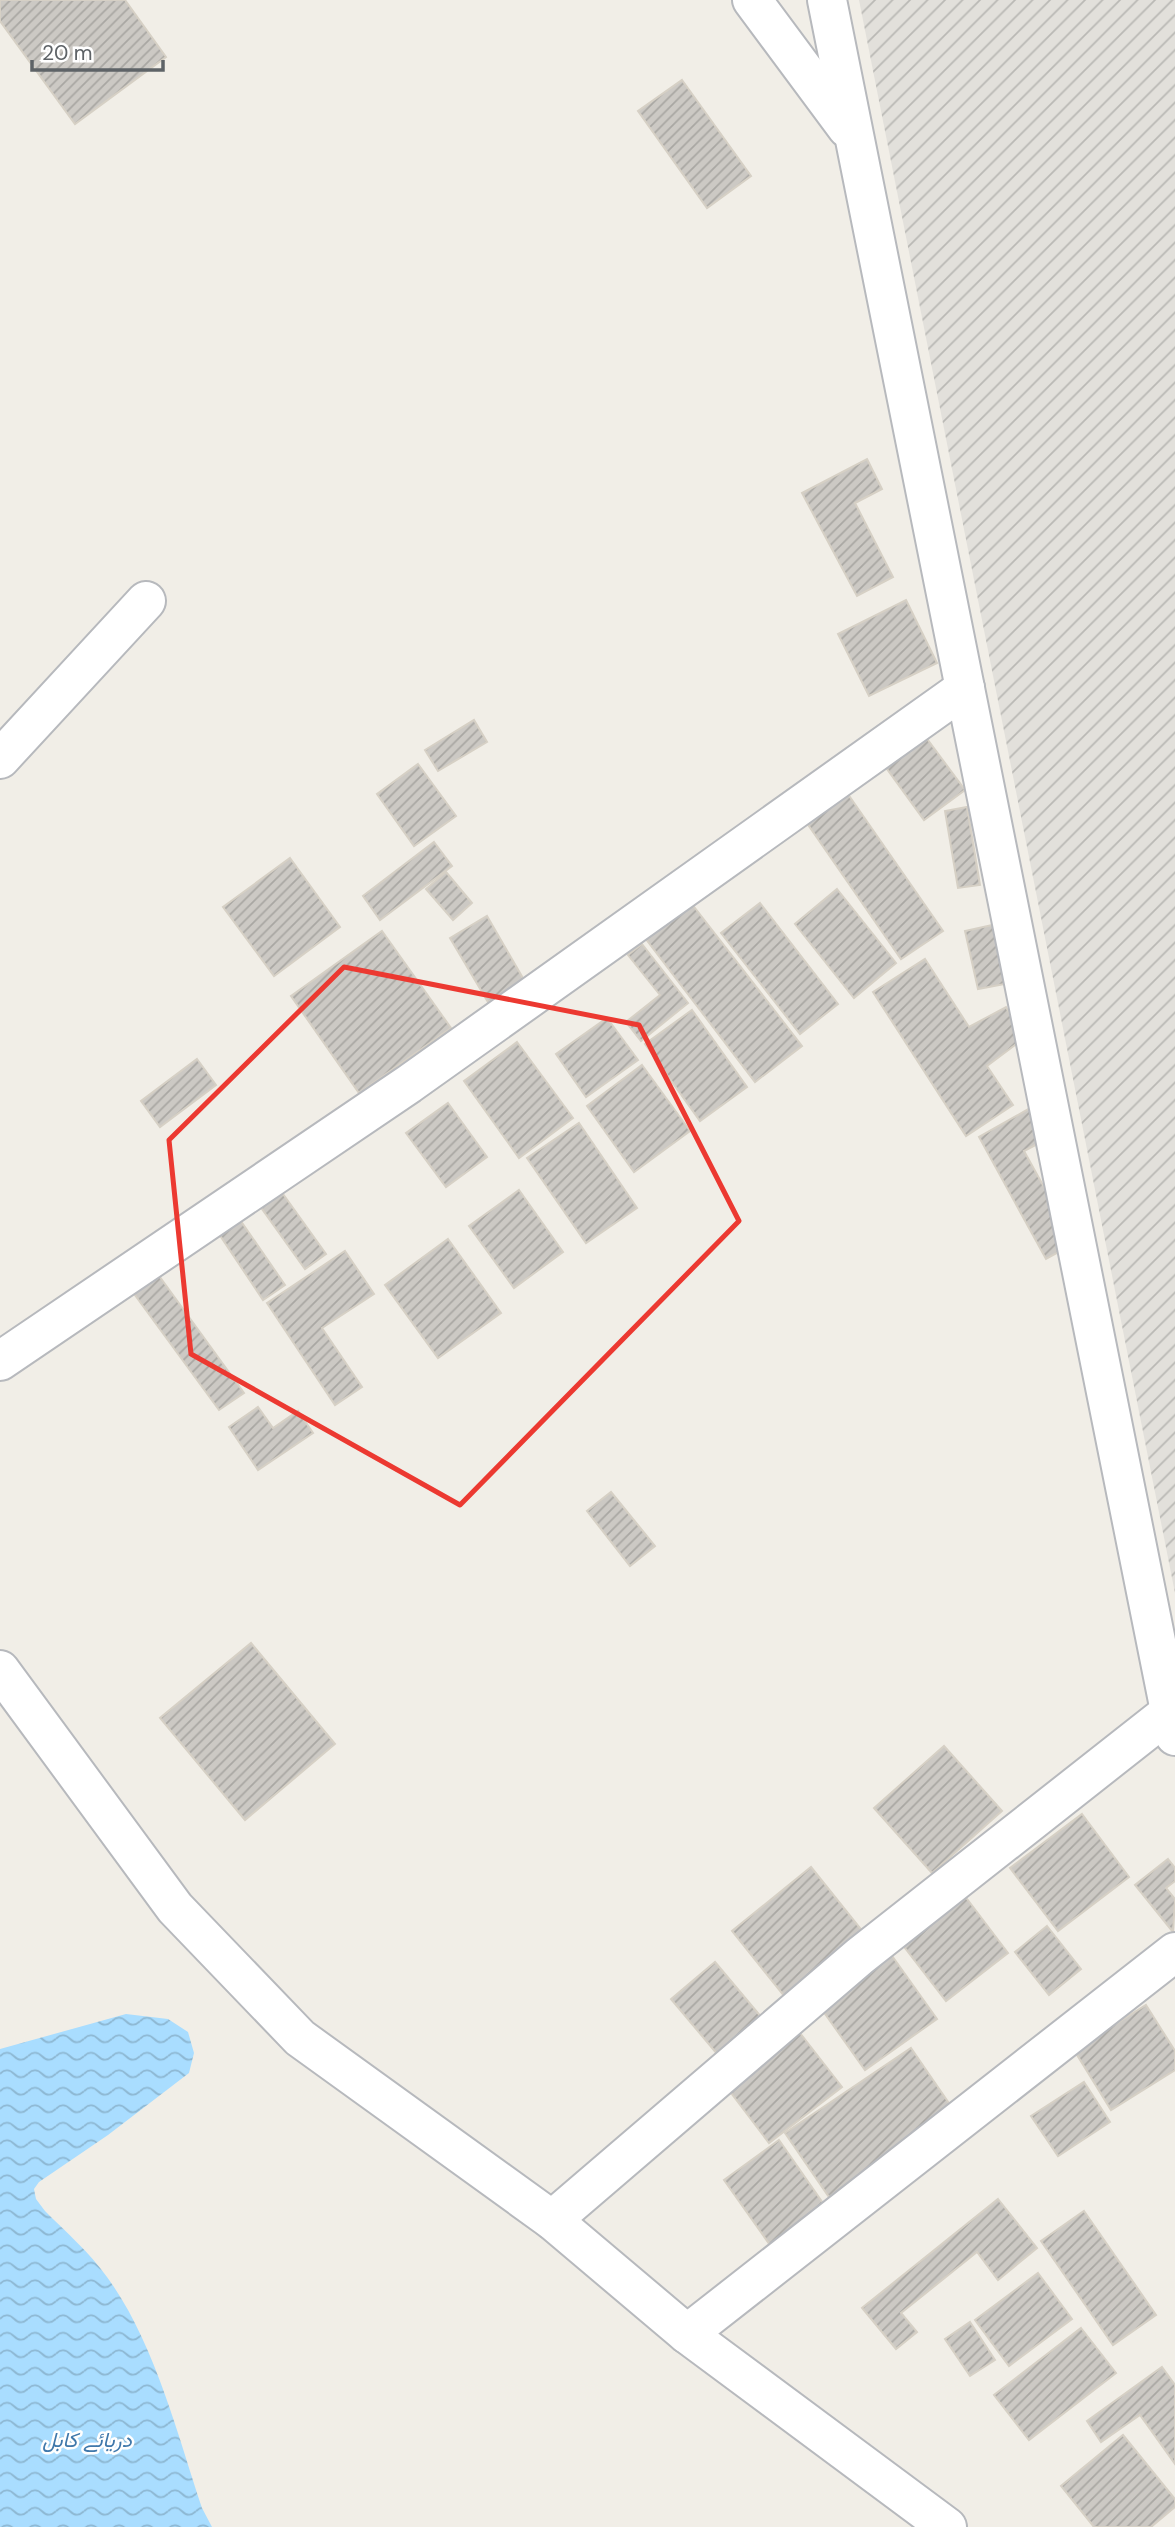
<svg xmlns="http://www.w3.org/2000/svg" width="1175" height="2527" font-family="'DM Sans',Vazirmatn,sans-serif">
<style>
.industrial{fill:url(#industrial-furrows)}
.water{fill:url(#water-waves)}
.building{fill:url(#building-hatch);stroke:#d6d0c5;stroke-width:2}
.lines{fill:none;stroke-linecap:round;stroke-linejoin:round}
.street-casing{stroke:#b7b9bd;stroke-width:42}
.street{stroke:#fff;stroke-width:38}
.marked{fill:none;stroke:#ec3931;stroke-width:5;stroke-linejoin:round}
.labels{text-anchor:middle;stroke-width:5;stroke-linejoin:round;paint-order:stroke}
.water-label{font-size:21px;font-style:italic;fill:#3f78ab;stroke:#fff}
</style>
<defs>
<pattern id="industrial-furrows" width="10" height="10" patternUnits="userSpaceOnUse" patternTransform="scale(1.75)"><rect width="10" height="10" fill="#e2e0db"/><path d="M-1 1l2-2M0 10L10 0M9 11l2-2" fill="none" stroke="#bab9b5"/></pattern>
<pattern id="water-waves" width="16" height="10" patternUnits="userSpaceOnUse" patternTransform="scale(1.75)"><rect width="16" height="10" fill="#a9ddff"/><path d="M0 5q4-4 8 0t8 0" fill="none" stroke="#8db7d2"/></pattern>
<pattern id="building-hatch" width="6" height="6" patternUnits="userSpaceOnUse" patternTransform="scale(1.75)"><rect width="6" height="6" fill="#ccc9c4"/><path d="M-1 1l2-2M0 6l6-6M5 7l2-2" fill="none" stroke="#a9a7a3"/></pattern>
</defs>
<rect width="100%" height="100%" fill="#f1eee7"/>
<polygon class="industrial" points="859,0 1175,0 1175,1593"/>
<path class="water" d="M 126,2014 L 168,2019 L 188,2032 L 194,2053 L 189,2073 L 108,2135 L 39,2182 L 34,2189 L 36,2199 L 45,2211 C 66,2232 90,2253 107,2277 C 154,2341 177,2433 202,2508 L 212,2527 L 0,2527 L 0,2049 Z"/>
<g class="building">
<polygon points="0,0 125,0 166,57 75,124 0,21"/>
<polygon points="682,80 751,176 707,208 638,111"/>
<polygon points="867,459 882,489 855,503 893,577 857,596 802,493"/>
<polygon points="906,600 937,663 869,696 838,634"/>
<polygon points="474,720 487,742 438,771 425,750"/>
<polygon points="919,728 965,790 924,820 879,758"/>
<polygon points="418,764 456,816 414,846 377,794"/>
<polygon points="843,787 943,931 901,959 802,816"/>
<polygon points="967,807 980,885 958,888 945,811"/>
<polygon points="434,842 452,866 380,920 363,896"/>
<polygon points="290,858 340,927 274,976 223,907"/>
<polygon points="446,872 472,903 453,920 426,889"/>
<polygon points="837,889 896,963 854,998 795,924"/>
<polygon points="688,899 802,1046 755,1082 642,934"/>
<polygon points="760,903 838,1004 800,1034 721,933"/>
<polygon points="487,916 524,980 488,1002 450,938"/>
<polygon points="997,924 1010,983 978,989 965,931"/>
<polygon points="382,931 451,1028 359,1093 291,996"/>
<polygon points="642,944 688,1003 641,1041 626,1022 660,995 628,955"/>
<polygon points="925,959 969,1027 1006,1007 1023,1039 987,1066 1013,1105 966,1136 873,992"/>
<polygon points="692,1010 747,1087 700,1121 645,1044"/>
<polygon points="607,1018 638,1060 586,1097 556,1054"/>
<polygon points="517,1042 573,1118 519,1158 464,1081"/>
<polygon points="197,1059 216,1085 160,1127 141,1101"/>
<polygon points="642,1065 690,1131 634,1172 587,1106"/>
<polygon points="448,1103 487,1157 446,1187 406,1133"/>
<polygon points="1032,1107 1047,1139 1024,1151 1075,1243 1046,1259 979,1137"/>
<polygon points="579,1123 637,1208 586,1243 527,1158"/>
<polygon points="278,1187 326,1254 305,1269 257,1202"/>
<polygon points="519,1190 563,1252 514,1288 469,1226"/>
<polygon points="236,1214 285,1285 263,1300 215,1228"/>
<polygon points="448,1239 501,1313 438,1358 385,1285"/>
<polygon points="345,1251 374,1294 322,1328 362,1387 335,1405 267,1303"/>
<polygon points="157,1273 244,1393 219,1410 132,1291"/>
<polygon points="258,1407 273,1428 298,1411 313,1433 258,1470 229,1427"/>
<polygon points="611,1492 655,1546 630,1566 587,1511"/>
<polygon points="251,1643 335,1744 245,1820 160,1718"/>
<polygon points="944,1746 1002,1811 932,1873 874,1808"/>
<polygon points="1082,1814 1129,1877 1058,1931 1010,1868"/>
<polygon points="1168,1859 1175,1868 1175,1881 1166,1888 1175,1899 1173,1932 1135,1885"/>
<polygon points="811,1867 864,1933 785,1997 732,1931"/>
<polygon points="961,1891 1008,1953 946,2001 898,1939"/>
<polygon points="1047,1926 1081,1969 1049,1995 1015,1952"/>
<polygon points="890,1953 937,2019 865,2070 818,2004"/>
<polygon points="715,1962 762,2018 718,2055 671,1999"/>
<polygon points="1146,2005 1175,2051 1175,2070 1111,2110 1074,2050"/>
<polygon points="800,2033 842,2087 769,2143 728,2089"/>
<polygon points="911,2048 955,2112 829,2197 785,2133"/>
<polygon points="1084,2082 1110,2122 1058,2156 1031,2116"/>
<polygon points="779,2140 825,2206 770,2245 724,2180"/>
<polygon points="998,2199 1037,2248 998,2280 977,2252 901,2313 917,2332 896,2349 862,2308"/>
<polygon points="1084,2211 1156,2315 1113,2345 1041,2241"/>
<polygon points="1038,2273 1072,2319 1009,2366 975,2320"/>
<polygon points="970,2322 995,2360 970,2376 945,2339"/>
<polygon points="1081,2328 1116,2373 1029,2440 994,2395"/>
<polygon points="1162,2367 1175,2385 1175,2464 1140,2415 1101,2442 1087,2421"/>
<polygon points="1123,2435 1175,2499 1175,2507 1151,2527 1094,2527 1061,2486"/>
</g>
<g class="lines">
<g class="street-casing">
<g id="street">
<polyline points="752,0 847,128"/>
<polyline points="827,0 1175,1736"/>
<polyline points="0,759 146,601"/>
<polyline points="0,1361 409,1084 965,688"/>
<polyline points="0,1670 175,1908 300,2038 552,2220 687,2334 947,2527"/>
<polyline points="552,2220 860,1956 1170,1712"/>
<polyline points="687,2334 1175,1952"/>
</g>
</g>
<use href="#street" class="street"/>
</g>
<path class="marked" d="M 344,967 L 639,1025 L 739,1221 L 460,1505 L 191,1354 L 169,1140 Z"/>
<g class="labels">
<g class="water-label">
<text x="87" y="2447">دریائے کابل</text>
</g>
</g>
<path d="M32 60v10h131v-10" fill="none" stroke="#5e6367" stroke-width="3.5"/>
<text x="42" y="60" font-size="21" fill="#5e6367" stroke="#ffffff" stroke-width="5" paint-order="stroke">20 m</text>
</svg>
